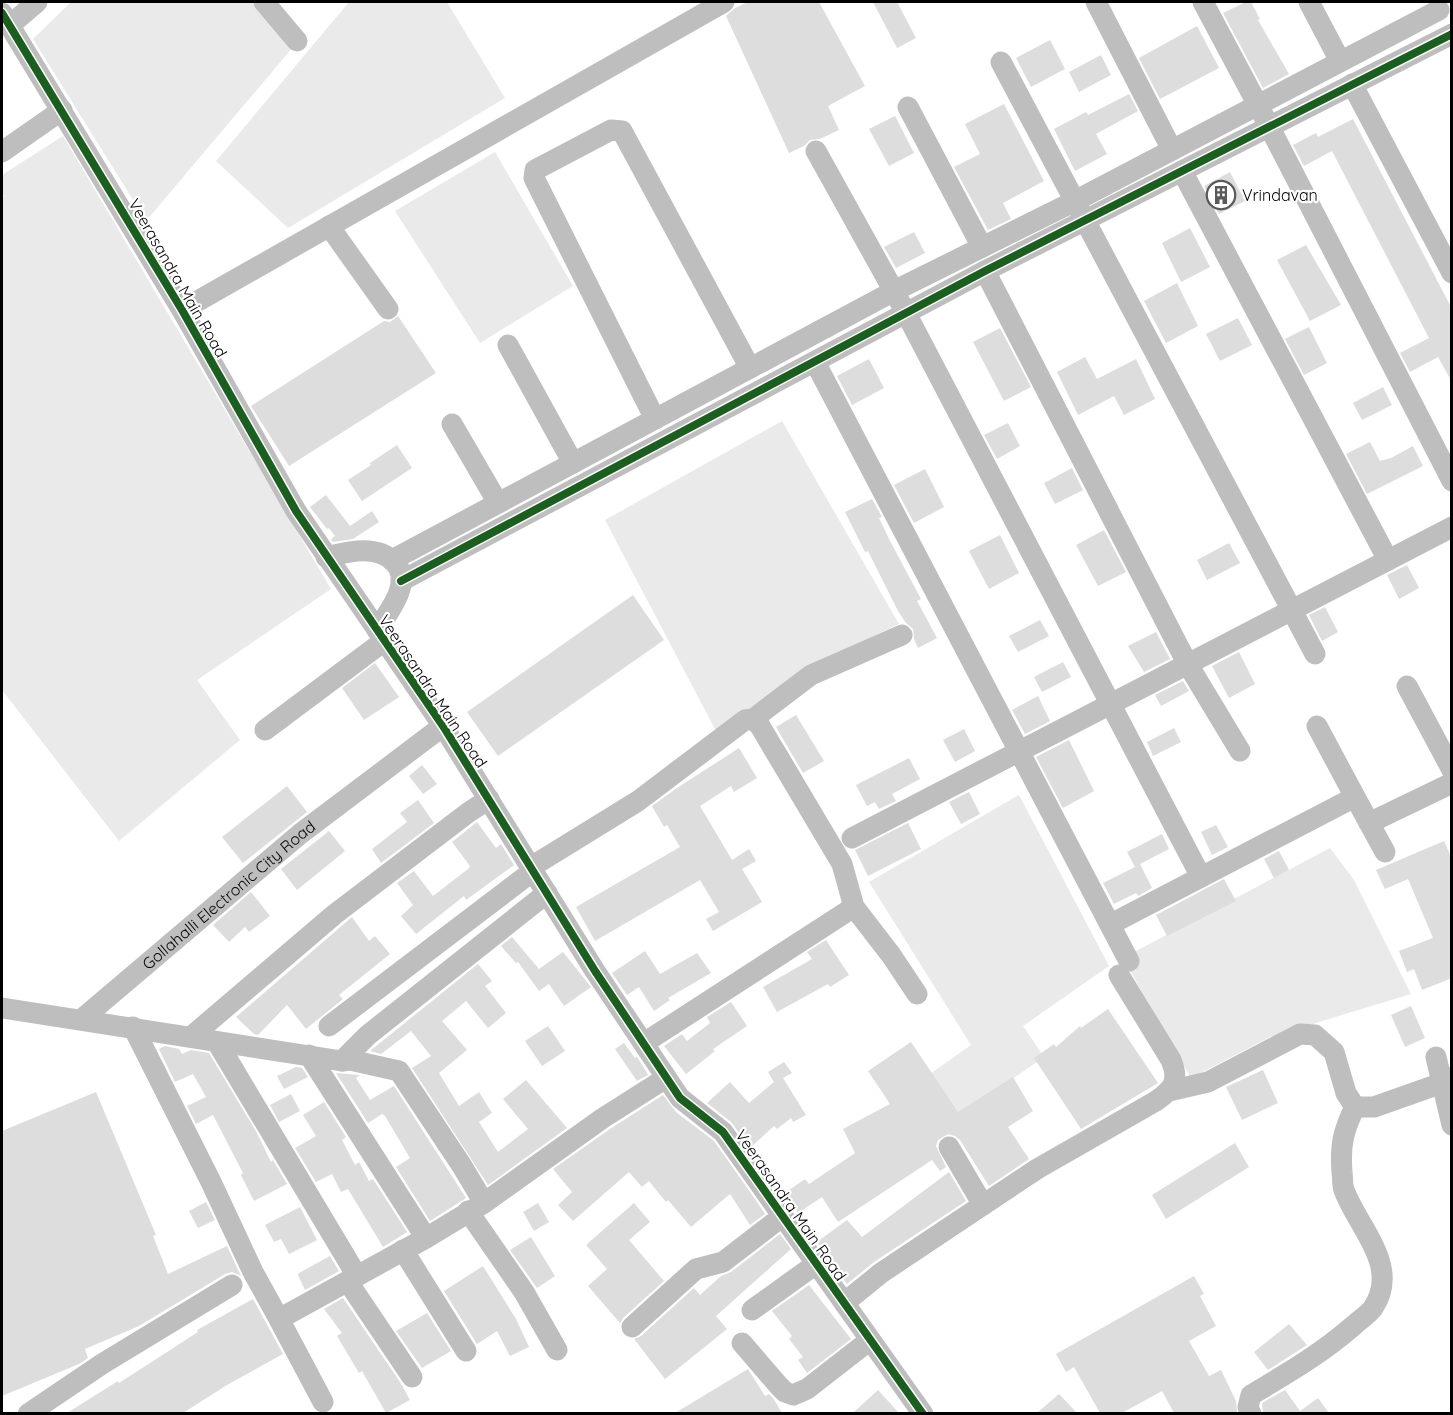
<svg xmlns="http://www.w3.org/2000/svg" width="1453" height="1415" font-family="Quicksand,sans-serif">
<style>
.green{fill:#eaeaea}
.building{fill:#ddd}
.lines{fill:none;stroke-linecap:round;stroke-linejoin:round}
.minor{stroke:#bebebe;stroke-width:21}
.cycleway-casing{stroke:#fff;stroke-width:11}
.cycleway{stroke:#1b5e20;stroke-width:8}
.labels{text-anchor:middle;stroke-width:4.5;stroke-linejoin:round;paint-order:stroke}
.poi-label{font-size:16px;fill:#000;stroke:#fff;text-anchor:start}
.street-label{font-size:16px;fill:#000;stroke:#fff}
</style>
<rect width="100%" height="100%" fill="#fff"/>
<g class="green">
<polygon points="71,2 255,2 293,47 146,221 33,39"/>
<polygon points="349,2 447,2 505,98 288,228 216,161"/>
<polygon points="63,136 331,589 197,680 240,740 119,841 2,690 2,199 4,196 2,193 2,175"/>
<polygon points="495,152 573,286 480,343 395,211"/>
<polygon points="782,421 899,624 808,668 716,731 605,520"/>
<polygon points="1019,795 1109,966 1023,1026 1044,1057 956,1118 927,1076 971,1045 869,882"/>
<polygon points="1330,848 1354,880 1411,994 1270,1037 1191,1078 1123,958"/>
</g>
<g class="building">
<polygon points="748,2 819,2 865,86 828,106 839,130 820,139 810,140 804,146 789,153 726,16 735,8"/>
<polygon points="873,2 897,2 916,38 897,48"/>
<polygon points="1246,2 1251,2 1260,19 1258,20 1289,74 1263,88 1223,13"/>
<polygon points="1197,26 1219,68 1160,99 1139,58"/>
<polygon points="1050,40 1065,69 1031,87 1016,58"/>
<polygon points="1101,55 1111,75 1079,92 1069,72"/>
<polygon points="1129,94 1138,111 1096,134 1107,154 1075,171 1054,129 1086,112 1088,115"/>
<polygon points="1004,104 1044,181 1003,203 1011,219 988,230 954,167 980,154 965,124"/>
<polygon points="895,116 914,153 889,166 869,129"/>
<polygon points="1353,119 1452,309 1452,382 1438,357 1410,372 1400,353 1429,338 1332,151 1304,166 1293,145 1316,133 1318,137"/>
<polygon points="1230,172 1245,201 1219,214 1204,186"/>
<polygon points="1190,228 1210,267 1181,282 1162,243"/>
<polygon points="914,232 925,253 896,268 884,247"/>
<polygon points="1306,245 1341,305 1310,321 1277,260"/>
<polygon points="1177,283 1198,326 1166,343 1144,301"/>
<polygon points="398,316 436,373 289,466 251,406 384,321 390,322"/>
<polygon points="1238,318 1252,345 1220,361 1206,334"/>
<polygon points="1309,327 1327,363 1304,375 1285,339"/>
<polygon points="1000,328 1031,387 1004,401 973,342"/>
<polygon points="1085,357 1097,379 1136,359 1155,399 1124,415 1114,396 1078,415 1057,372"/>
<polygon points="869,359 884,388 852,405 837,376"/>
<polygon points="1383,387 1392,405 1362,420 1353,403"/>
<polygon points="1008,423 1020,446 997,459 984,435"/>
<polygon points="1370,442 1380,461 1391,458 1413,446 1423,466 1367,494 1346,454"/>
<polygon points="397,445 412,468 362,501 348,480 371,465 370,463"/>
<polygon points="1072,468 1083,490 1055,504 1044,483"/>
<polygon points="925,469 944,507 914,523 894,485"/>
<polygon points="326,495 350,526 372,511 379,522 353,539 333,542 331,539 335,536 329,528 327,529 310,507"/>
<polygon points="872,499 882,517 879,518 889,539 921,599 917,601 937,638 918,648 914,639 913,629 906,623 898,611 868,551 865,552 845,512"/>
<polygon points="1104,530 1126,572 1098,586 1076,545"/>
<polygon points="1000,535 1019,573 989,589 969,551"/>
<polygon points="1229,543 1240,563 1207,580 1197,560"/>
<polygon points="1407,565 1419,588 1399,599 1387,575"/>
<polygon points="633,595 664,640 498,756 467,712"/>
<polygon points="1325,607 1338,632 1322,641 1309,615"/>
<polygon points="1040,620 1049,636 1018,652 1009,636"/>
<polygon points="1156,632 1170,659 1144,672 1128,646"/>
<polygon points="1239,652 1255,684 1229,698 1212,666"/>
<polygon points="1063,662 1071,677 1042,692 1034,677"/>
<polygon points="375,663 399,697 364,720 342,688"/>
<polygon points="1183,681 1189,691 1161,706 1155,695"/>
<polygon points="1038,696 1050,721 1025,734 1012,710"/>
<polygon points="796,715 824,761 803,773 776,727"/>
<polygon points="1174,728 1181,742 1153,756 1147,742"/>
<polygon points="964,729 975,751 955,762 943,740"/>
<polygon points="1069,740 1094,791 1063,808 1036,757"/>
<polygon points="739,748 757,778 734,792 731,786 700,806 732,860 749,849 756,861 742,869 762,902 713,931 706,919 719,912 700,880 595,941 576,907 680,847 667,825 664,827 652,806 677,788"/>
<polygon points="909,758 920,779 892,794 896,801 879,809 875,802 867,806 856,785"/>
<polygon points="422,765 437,784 423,794 409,776"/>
<polygon points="287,786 307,812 243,863 222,837"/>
<polygon points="969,792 980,814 961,824 949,802"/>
<polygon points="418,800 434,823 381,863 372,849 407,822 400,813"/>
<polygon points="477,822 496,848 501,844 514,865 466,900 464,896 416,934 401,916 413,905 397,883 414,871 433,896 468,869 470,866 452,842"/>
<polygon points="908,823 921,849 868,876 855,850"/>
<polygon points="1216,825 1228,847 1212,855 1201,832"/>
<polygon points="329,831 345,851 297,890 281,869"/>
<polygon points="1162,834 1169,849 1140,864 1152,888 1138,896 1136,893 1114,904 1103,883 1135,867 1127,852"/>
<polygon points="1444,841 1452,859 1452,978 1422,990 1414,969 1407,972 1399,951 1433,938 1408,879 1385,889 1376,870"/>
<polygon points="1279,851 1289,870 1274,878 1264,859"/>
<polygon points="1224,879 1236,901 1167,936 1156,915"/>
<polygon points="251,892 270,916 249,932 245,927 229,942 213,925"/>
<polygon points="352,917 369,941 375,936 390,954 339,995 343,999 306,1029 287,1005 258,1035 254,1034 236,1017"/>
<polygon points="512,937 539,969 563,952 591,987 564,1006 549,984 539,991 518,962 516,963 501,946"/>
<polygon points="826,940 849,975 830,987 828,984 777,1012 763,987 812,959 807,952"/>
<polygon points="645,951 660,974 697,953 711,973 668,998 670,1000 654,1011 639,987 627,995 612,973"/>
<polygon points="478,964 492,981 485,986 506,1013 488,1028 466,1001 442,1021 467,1050 439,1073 459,1106 479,1092 492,1113 479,1122 498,1152 528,1129 503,1099 526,1080 567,1128 488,1185 412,1068 431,1056 411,1031 381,1054 370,1051"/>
<polygon points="731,1002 747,1026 713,1049 715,1051 686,1074 664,1046 682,1034 687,1041 710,1023 707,1017"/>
<polygon points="1411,1006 1425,1038 1405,1047 1391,1015"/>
<polygon points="1108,1009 1158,1083 1081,1129 1034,1058 1054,1044 1056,1047 1080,1026 1081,1028"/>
<polygon points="548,1026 565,1051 542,1066 525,1041"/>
<polygon points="911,1042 958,1112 1013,1077 1033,1111 1008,1127 1029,1159 989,1186 960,1140 955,1136 948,1134 938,1140 936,1146 946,1167 940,1171 932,1160 838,1222 822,1197 798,1213 785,1193 805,1179 809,1184 855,1153 843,1129 890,1104 868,1071"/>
<polygon points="624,1043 635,1058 637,1057 646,1071 648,1075 637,1081 615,1049"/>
<polygon points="165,1046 179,1049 182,1054 191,1050 209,1053 257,1133 271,1162 273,1160 287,1184 254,1201 241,1175 243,1173 213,1115 196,1124 187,1106 206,1097 193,1074 175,1082 159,1049"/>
<polygon points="784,1062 792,1073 783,1078 806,1115 793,1122 791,1118 777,1129 774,1126 750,1148 731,1122 707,1103 730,1082 749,1103 774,1082 768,1072"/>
<polygon points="296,1067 302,1068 308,1077 284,1089 277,1076"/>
<polygon points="1263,1070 1278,1103 1242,1120 1226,1087"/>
<polygon points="336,1073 360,1075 356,1078 370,1100 394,1086 466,1198 430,1221 396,1167 410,1158 385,1116 382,1114 368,1123"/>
<polygon points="96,1092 156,1235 153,1236 168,1274 227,1246 241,1276 232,1272 225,1274 139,1326 85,1349 88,1358 79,1364 2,1396 2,1131"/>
<polygon points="291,1094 300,1111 279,1122 270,1105"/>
<polygon points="663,1095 676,1112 714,1141 755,1199 765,1214 750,1225 730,1194 691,1227 668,1200 666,1202 649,1181 642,1187 629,1172 573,1221 558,1205 572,1192 553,1169 610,1129"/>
<polygon points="324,1102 346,1137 342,1140 355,1165 359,1162 369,1181 373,1179 407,1232 383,1247 348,1189 341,1192 332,1174 316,1182 295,1148 316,1136 303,1115"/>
<polygon points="1235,1143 1249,1167 1166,1219 1152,1195"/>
<polygon points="949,1172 966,1201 874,1262 847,1284 817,1242 847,1220 862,1237"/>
<polygon points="206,1202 215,1220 198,1228 189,1211"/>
<polygon points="538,1203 549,1222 534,1231 523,1212"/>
<polygon points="634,1203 650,1222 629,1240 664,1281 623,1318 620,1323 588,1286 607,1269 586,1245"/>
<polygon points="300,1207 317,1240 289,1254 281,1239 274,1242 265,1225"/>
<polygon points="780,1234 791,1249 716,1316 727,1329 665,1379 634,1339 641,1336 694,1288 700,1295 721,1276 731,1272"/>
<polygon points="531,1237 555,1276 537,1288 510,1250"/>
<polygon points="330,1256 339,1271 305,1290 298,1275 299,1273"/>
<polygon points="483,1266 516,1319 529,1347 510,1356 497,1331 477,1344 444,1291"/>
<polygon points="1194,1276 1204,1294 1200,1296 1216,1326 1189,1341 1209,1376 1221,1370 1236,1401 1237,1413 1174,1413 1162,1391 1122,1413 1100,1413 1074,1367 1066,1372 1056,1354"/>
<polygon points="809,1285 851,1339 807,1373 798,1360 803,1357 789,1339 792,1336 772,1311"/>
<polygon points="343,1298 400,1382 410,1400 386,1413 362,1371 359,1373 337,1336 342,1333 324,1309"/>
<polygon points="253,1299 283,1354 227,1385 183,1413 67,1413 118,1381 119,1383 198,1332 197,1330"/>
<polygon points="427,1313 451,1351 422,1368 396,1331"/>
<polygon points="1289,1324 1307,1345 1268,1370 1254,1352"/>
<polygon points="748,1369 765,1396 769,1394 773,1398 782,1413 675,1413"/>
<polygon points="878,1390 899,1413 853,1413"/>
<polygon points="1285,1390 1300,1411 1318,1398 1329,1413 1263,1413 1262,1403"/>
<polygon points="1059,1394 1077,1413 1037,1413"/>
</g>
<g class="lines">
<g class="minor">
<polyline points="264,2 297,41"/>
<polyline points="1096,2 1172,150"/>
<polyline points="1203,2 1269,126 1452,481"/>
<polyline points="1309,2 1340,61"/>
<polyline points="2,13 182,310 296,511 443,726 595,971 680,1098 723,1132 923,1414"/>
<polyline points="9,26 37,2"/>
<polyline points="1001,62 1315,654"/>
<polyline points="1352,84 1452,273"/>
<polyline points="908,107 982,247"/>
<polyline points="816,151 906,313 1201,877"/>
<polyline points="2,152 62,110"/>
<polyline points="1182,171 1388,560"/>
<polyline points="329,226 388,309"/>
<polyline points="985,271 1187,663 1240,751"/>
<polyline points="182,310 724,2"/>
<polyline points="508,345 573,463"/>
<polyline points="815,362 1129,961"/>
<polyline points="655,419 534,178 535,170 611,130 622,131 750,368"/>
<polyline points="452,424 498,503"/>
<path d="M 326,557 C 348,552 376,544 394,562 C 402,570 403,579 400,589 C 396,604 385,617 377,630"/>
<polyline points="392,560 894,291 1075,201 1439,10"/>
<polyline points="401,581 985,271 1452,34"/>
<polyline points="1407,686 1452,770"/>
<polyline points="753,719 811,675 902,635"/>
<polyline points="265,730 384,641"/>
<polyline points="1355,797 1385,852"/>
<polyline points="1369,823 1452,783"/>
<polyline points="852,838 1452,527"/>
<polyline points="531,867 638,801 745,720 753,719 760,726 842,864 854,907 891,955 917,994"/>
<polyline points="1111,924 1355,797 1317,726"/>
<polyline points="2,1008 342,1061 350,1060 399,1071 462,1166 484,1203"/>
<path id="s1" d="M 82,1019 L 300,834 L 443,726"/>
<polyline points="329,1026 533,871"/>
<polyline points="133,1027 211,1182 253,1272 279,1319 426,1238 484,1203 603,1118 666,1078"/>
<polyline points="192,1036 335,914 469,812 489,799"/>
<polyline points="217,1042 357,1276"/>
<polyline points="644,1043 854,907"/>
<polyline points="309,1055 426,1238"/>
<polyline points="1436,1057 1452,1125"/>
<polyline points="342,1061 368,1035 547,893"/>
<polyline points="1169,1091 1208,1082 1300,1034 1315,1035 1334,1052 1346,1093 1355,1107 1374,1107 1442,1083 1452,1077"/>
<polyline points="949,1147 983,1205"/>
<polyline points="468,1211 524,1292 557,1350"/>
<polyline points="403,1250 466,1351"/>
<polyline points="348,1282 412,1377"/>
<path d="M 844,1303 L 881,1273 L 1037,1169 L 1156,1101 C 1173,1089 1180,1082 1171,1060 L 1119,975"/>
<polyline points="752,1310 816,1264"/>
<polyline points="279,1319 323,1402"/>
<polyline points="632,1327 696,1269 723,1262 783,1216"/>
<polyline points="742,1343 779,1386 785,1392 793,1395 807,1389 870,1340"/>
<polyline points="28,1414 102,1364 232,1285"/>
<path d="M 1251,1414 L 1248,1407 L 1251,1395 C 1286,1374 1321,1354 1353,1326 C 1359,1320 1368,1315 1373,1308 C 1401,1266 1358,1228 1344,1190 C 1342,1185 1343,1178 1342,1172 C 1340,1145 1343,1131 1355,1107"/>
</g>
<g class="cycleway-casing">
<g id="cycleway">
<polyline points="2,13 182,310 296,511 443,726 595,971 680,1098 723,1132 923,1414"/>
<polyline points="401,581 985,271 1452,34"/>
</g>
</g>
<use href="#cycleway" class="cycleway"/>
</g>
<defs>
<g id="building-ring" transform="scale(1.5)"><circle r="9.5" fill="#fff" stroke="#595959" stroke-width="1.5"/><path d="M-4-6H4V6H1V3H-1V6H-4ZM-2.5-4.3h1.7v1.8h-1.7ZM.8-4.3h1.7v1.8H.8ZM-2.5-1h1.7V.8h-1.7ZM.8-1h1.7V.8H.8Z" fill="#595959"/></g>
</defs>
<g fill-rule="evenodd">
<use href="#building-ring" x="1221" y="195"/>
</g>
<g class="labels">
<g class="poi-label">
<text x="1242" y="201">Vrindavan</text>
</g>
<g class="street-label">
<text transform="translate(178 278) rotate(60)" y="6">Veerasandra Main Road</text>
<text transform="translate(433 691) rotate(56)" y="6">Veerasandra Main Road</text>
<text dy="6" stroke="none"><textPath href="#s1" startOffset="192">Gollahalli Electronic City Road</textPath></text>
<text transform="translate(791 1205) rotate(55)" y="6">Veerasandra Main Road</text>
</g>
</g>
<rect width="1453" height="1415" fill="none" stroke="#000000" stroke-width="6"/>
</svg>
